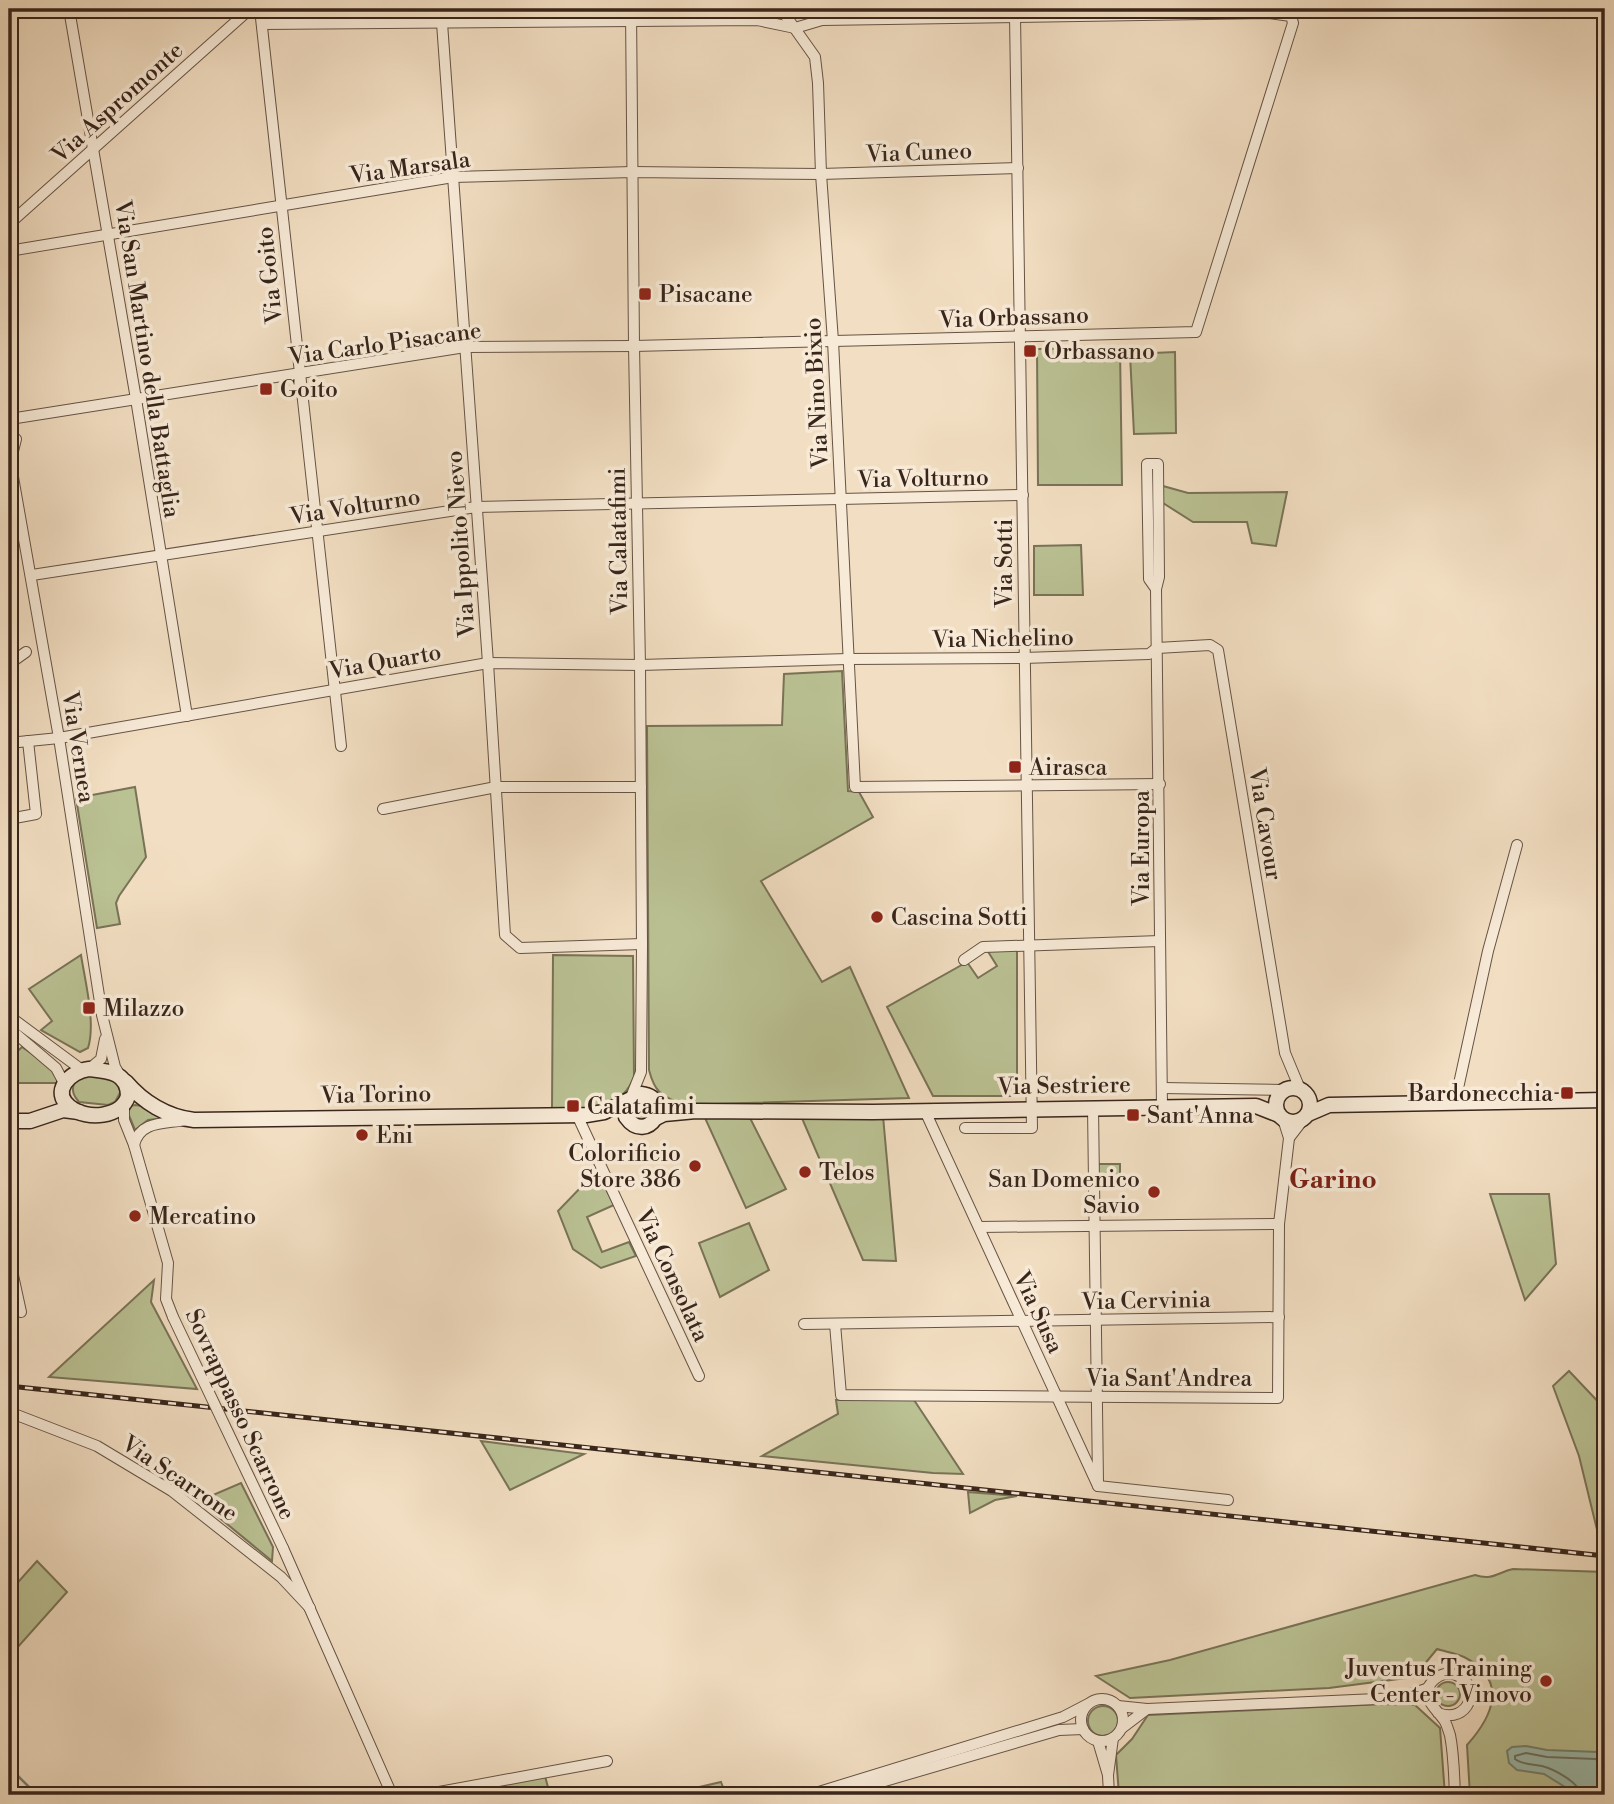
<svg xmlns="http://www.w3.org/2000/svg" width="1614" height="1804" font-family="'Libre Bodoni',serif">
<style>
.green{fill:#bac193;stroke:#797357;stroke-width:2}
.water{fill:#9cbdae;stroke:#748073;stroke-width:2}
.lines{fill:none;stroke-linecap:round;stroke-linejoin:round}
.shore{stroke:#6a7164;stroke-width:2}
.stream{stroke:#748073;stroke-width:2.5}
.minor-casing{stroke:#665345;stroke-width:12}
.secondary-casing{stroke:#38251b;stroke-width:17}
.minor{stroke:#f7ead7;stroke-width:10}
.secondary{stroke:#f7ead7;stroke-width:14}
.rail-casing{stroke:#38251b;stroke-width:5}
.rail{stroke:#f7ead7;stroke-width:2.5;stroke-dasharray:8;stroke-linecap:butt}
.minor-bridge-casing{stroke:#665345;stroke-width:12;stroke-linecap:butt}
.minor-bridge{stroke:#f7ead7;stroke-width:10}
.poi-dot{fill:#8f2418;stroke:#f7ead7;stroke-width:2.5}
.labels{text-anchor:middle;stroke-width:7;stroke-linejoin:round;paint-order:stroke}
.street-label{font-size:23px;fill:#38251b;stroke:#f7ead7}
.poi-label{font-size:23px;fill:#38251b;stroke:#f7ead7;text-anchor:start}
.quarter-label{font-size:26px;font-weight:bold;fill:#7a1f14;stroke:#f7ead7}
</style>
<rect width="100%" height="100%" fill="#f2dec2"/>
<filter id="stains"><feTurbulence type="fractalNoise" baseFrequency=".00286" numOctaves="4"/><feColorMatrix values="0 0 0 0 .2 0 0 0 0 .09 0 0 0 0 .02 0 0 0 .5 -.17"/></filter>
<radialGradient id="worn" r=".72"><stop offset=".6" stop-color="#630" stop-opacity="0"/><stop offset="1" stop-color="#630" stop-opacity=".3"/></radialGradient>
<g class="green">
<polygon points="1120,348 1122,485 1038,485 1037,349"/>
<polygon points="1175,352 1176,433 1134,434 1130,354"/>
<polygon points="1163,486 1188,493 1287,492 1276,546 1252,543 1247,522 1193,522 1163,503"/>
<polygon points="1081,545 1083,595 1034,595 1034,546"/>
<path d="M 842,671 L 848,791 L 859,792 L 873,817 L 761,881 L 822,982 L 850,967 L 909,1098 L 682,1105 C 661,1095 655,1093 649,1070 L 647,726 L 782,725 L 784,674 Z"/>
<polygon points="135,787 146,857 119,896 116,903 120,924 97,928 76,798"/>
<polygon points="987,950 1017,950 1017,1096 933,1096 887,1007 967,962 978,978 997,966"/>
<path d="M 81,955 C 85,981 96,1023 88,1048 L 80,1052 L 41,1030 L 52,1021 L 29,989 Z"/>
<path d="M 553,955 L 633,956 L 634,1077 C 620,1113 585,1107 552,1110 Z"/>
<polygon points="22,1047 50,1066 59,1083 9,1083 9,1059"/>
<path d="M 84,1073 L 116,1079 L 121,1091 L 115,1102 L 108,1105 L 79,1102 C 68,1090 73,1081 84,1073 Z"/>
<path d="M 635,1101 L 650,1101 L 653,1113 L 645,1120 C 633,1119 629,1112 635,1101 Z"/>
<polygon points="135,1105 142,1106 165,1118 148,1120 135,1130 128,1113 131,1106"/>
<polygon points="749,1116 786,1189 746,1208 705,1118"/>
<polygon points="801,1116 883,1116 896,1261 863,1260"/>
<polygon points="1096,1164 1120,1164 1120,1177 1097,1178"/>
<polygon points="600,1177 614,1205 587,1217 602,1252 629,1242 636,1256 601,1268 573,1249 558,1211 582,1186"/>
<polygon points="1490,1194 1549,1194 1556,1264 1525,1300"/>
<polygon points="749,1223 769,1270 720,1297 699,1243"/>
<polygon points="154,1280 151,1302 197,1389 49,1377"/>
<polygon points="1569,1371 1605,1409 1605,1546 1601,1546 1579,1456 1553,1386"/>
<polygon points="836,1400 914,1400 963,1474 933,1473 762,1456 838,1414"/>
<polygon points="481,1441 584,1454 510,1490"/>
<polygon points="241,1483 273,1547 272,1561 199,1501"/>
<polygon points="968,1492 1017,1496 995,1500 970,1513"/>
<polygon points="37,1561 67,1592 9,1657 9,1587 12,1589"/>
<path d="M 1513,1569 L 1605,1572 L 1605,1795 L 1470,1795 L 1467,1745 C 1493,1716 1509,1680 1464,1657 C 1456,1653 1446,1652 1437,1649 L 1414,1677 L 1329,1688 L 1130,1698 L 1096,1676 L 1170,1660 L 1475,1575 C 1493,1581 1498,1572 1513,1569 Z"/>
<circle cx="1448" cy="1694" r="12"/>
<polygon points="1382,1704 1415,1705 1440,1728 1445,1795 1119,1795 1116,1755 1132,1739 1148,1715"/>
<circle cx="1103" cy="1721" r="15"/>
<polygon points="545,1776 550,1795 456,1795"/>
<polygon points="721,1782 726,1795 665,1795"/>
</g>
<polygon class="water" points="1526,1746 1547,1750 1598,1752 1605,1758 1605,1795 1578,1795 1544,1774 1517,1770 1509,1763 1507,1751 1512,1747"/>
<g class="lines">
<path class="shore" d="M 1581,1795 C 1580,1783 1554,1769 1542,1766 C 1533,1764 1523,1765 1515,1759 L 1515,1756 L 1526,1753 L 1547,1757 L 1595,1759 L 1605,1762"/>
<polyline class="stream" points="9,1767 37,1795"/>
<g class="minor-casing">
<g id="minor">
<polyline points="69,9 136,399 187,716"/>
<polyline points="260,9 341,746"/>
<polyline points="441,9 488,663 505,935 520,948 642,944"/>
<polyline points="781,9 815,57 818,83 821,174 833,341 855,787 1160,784"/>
<polyline points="9,224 250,9"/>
<polyline points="9,251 453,177 632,172 821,174 1018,168"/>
<polyline points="10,419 465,347 634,346 1196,332 1293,23 1291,16 1268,13 822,20 795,28 757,20 262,24"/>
<polyline points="16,439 12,455 13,477 59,738 102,1015 115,1067 121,1077"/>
<polyline points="32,575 476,507 1023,495"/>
<polyline points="1156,589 1149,579 1147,464 1158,464 1159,577 1156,589 1162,1107"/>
<polyline points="1157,648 1210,645 1218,650 1285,1053 1300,1089"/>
<polyline points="9,664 26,652"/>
<polyline points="9,743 59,738 488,663 640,665 848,659 1023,658 1149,654 1157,648"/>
<polyline points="383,809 496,787 641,787"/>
<polyline points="9,819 36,814 28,741"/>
<polyline points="964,960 983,947 1160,941"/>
<polyline points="9,1016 82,1070"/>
<polyline points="9,1028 56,1068 64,1083"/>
<polyline points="89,1069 101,1059 105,1039"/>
<polyline points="1162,1088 1285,1090"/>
<polyline points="631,1097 641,1072 642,944 640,665 634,346 631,9"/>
<polyline points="1455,1102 1488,951 1517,845"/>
<polyline points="124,1106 124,1120 134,1145 168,1263 166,1299 173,1317"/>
<polyline points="1093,1107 1098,1482"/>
<polyline points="925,1111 1098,1486"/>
<polyline points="577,1115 699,1376"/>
<polyline points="965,1128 1032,1128 1015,16"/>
<polyline points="1289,1138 1306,1116"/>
<path d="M 134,1145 C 140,1120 166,1124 185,1120"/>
<polyline points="979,1227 1279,1224"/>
<polyline points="9,1257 21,1312"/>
<polyline points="804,1324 1279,1317"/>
<polyline points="835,1324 841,1395 1278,1398 1279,1224 1289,1138 1283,1119"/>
<polyline points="9,1412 97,1446 172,1491 281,1577 310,1608"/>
<polyline points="1098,1486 1228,1500"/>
<polyline points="283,1548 392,1795"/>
<circle cx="1102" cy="1720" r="21"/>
<polyline points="1118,1706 1147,1709 1122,1728"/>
<polyline points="1147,1709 1399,1698 1429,1688"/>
<path d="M 1438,1713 C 1469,1725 1483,1685 1456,1675 C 1449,1672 1441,1674 1435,1679 C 1416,1695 1436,1708 1444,1720 C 1447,1724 1448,1730 1450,1735 C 1454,1755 1454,1775 1455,1795"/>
<polyline points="1098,1741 1108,1775 1113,1738"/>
<polyline points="1108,1775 1109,1795"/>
<polyline points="423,1795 607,1761"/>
<polyline points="809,1795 1063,1717 1088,1704"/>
<polyline points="837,1795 1059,1730 1083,1729"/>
</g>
</g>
<g class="secondary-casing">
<g id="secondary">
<path d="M 89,1069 C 108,1071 128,1072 128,1096 C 122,1117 87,1121 70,1107 C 50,1092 70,1071 89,1069 Z"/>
<path d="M 126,1082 C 143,1102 167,1117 194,1120 L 586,1115 L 604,1112 L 641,1094 C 677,1099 647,1147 626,1117 L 627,1101"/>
<circle cx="1293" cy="1105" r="17"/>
<polyline points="1308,1114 1329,1105 1605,1100"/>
<polyline points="656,1118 664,1114 696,1111 873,1112 1256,1106 1279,1115"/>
<polyline points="9,1121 30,1121 63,1110 79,1112"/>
</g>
</g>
<use href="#minor" class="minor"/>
<use href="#secondary" class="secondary"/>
<g class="rail-casing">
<polyline id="rail" points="9,1386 1605,1556"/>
</g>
<use href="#rail" class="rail"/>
<g class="minor-bridge-casing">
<polyline id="minor-bridge" points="173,1317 283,1548"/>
</g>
<use href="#minor-bridge" class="minor-bridge"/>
</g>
<g class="poi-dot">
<rect x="638" y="287" width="14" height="14" rx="3.5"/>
<rect x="1023" y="344" width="14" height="14" rx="3.5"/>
<rect x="259" y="382" width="14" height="14" rx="3.5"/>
<rect x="1008" y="760" width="14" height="14" rx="3.5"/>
<circle cx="877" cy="917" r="7"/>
<rect x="82" y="1001" width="14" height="14" rx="3.5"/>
<rect x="1560" y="1086" width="14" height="14" rx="3.5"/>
<rect x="566" y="1099" width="14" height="14" rx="3.5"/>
<rect x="1126" y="1108" width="14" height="14" rx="3.5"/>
<circle cx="362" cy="1135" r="7"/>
<circle cx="695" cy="1166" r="7"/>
<circle cx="805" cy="1172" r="7"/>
<circle cx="1154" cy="1192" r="7"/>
<circle cx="135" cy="1216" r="7"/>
<circle cx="1546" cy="1681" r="7"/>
</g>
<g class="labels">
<g class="street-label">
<text transform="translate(117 102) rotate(-42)" y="8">Via Aspromonte</text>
<text transform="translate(919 152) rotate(-2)" y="8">Via Cuneo</text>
<text transform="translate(410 167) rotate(-8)" y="8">Via Marsala</text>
<text transform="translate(269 275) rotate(-96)" y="8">Via Goito</text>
<text transform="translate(1014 317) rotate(-2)" y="8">Via Orbassano</text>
<text transform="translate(385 343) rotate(-8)" y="8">Via Carlo Pisacane</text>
<text transform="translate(148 359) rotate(81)" y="8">Via San Martino della Battaglia</text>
<text transform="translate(816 393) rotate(-93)" y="8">Via Nino Bixio</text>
<text transform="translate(923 478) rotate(-1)" y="8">Via Volturno</text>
<text transform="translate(355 506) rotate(-9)" y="8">Via Volturno</text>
<text transform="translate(618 541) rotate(-91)" y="8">Via Calatafimi</text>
<text transform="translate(460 544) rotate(-94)" y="8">Via Ippolito Nievo</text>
<text transform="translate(1004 563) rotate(-90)" y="8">Via Sotti</text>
<text transform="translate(1003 638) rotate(-1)" y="8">Via Nichelino</text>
<text transform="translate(385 661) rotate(-10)" y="8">Via Quarto</text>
<text transform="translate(79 747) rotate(81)" y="8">Via Vernea</text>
<text transform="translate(1266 824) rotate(81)" y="8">Via Cavour</text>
<text transform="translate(1141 848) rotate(-90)" y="8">Via Europa</text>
<text transform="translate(1064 1085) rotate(-1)" y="8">Via Sestriere</text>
<text transform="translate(376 1094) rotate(-1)" y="8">Via Torino</text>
<text transform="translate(673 1275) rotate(65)" y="8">Via Consolata</text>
<text transform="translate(1146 1300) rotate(-1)" y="8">Via Cervinia</text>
<text transform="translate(1039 1312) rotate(65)" y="8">Via Susa</text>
<text x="1169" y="1386">Via Sant'Andrea</text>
<text transform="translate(241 1414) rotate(65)" y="8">Sovrappasso Scarrone</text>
<text transform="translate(180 1478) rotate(34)" y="8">Via Scarrone</text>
</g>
<g class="poi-label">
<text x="659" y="302">Pisacane</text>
<text x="1044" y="359">Orbassano</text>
<text x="280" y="397">Goito</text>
<text x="1029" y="775">Airasca</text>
<text x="891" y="925">Cascina Sotti</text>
<text x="103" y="1016">Milazzo</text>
<text x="1553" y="1101" text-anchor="end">Bardonecchia</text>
<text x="587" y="1114">Calatafimi</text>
<text x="1147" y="1123">Sant'Anna</text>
<text x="376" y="1143">Eni</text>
<text x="681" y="1161" text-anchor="end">Colorificio<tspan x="681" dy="26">Store 386</tspan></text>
<text x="819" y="1180">Telos</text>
<text x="1140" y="1187" text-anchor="end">San Domenico<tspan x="1140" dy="26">Savio</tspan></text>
<text x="149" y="1224">Mercatino</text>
<text x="1532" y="1676" text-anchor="end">Juventus Training<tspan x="1532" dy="26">Center - Vinovo</tspan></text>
</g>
<g class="quarter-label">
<text x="1333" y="1188">Garino</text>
</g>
</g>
<rect width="1614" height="1804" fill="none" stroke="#f2dec2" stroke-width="35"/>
<rect x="10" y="10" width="1593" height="1783" fill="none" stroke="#38251b" stroke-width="3.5"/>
<rect x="18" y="18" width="1579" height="1769" fill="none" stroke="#38251b" stroke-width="2"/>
<rect width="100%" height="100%" filter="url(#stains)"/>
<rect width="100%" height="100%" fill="url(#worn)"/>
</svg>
